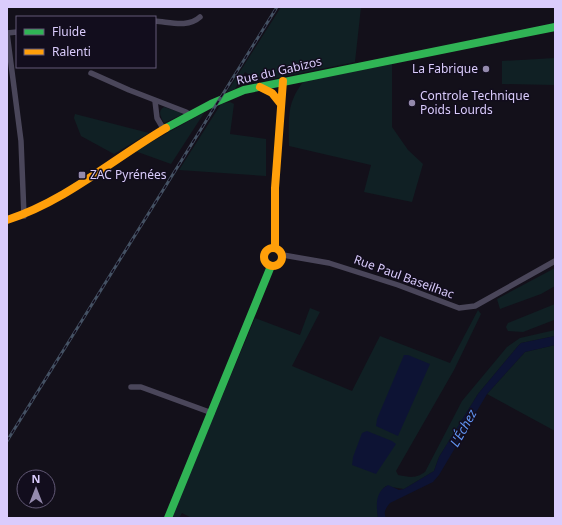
<svg xmlns="http://www.w3.org/2000/svg" width="562" height="525" font-family="'Noto Sans',sans-serif">
<style>
.green{fill:#102024}
.water{fill:#0d1334}
.lines{fill:none;stroke-linecap:round;stroke-linejoin:round}
.street{stroke:#4a465a;stroke-width:5.5}
.fast{stroke:#30b455;stroke-width:8}
.slow{stroke:#ff9f0a;stroke-width:8}
.rail-casing{stroke:#445163;stroke-width:3}
.rail{stroke:#120d1d;stroke-width:1.5;stroke-dasharray:4.5;stroke-linecap:butt}
.poi-dot{fill:#948aad;stroke:#120d1d;stroke-width:1.5}
.labels{text-anchor:middle;stroke-width:3;stroke-linejoin:round;paint-order:stroke}
.poi-label{font-size:12px;fill:#daccfc;stroke:#120d1d;text-anchor:start}
.street-label{font-size:12px;fill:#daccfc;stroke:#120d1d}
.water-label{font-size:13px;font-style:italic;fill:#6195f4;stroke:#120d1d}
</style>
<rect width="100%" height="100%" fill="#13101a"/>
<g class="green">
<polygon points="281,7 361,7 355,62 267,80 259,77 247,78 248,74 245,72 235,89 227,92"/>
<polygon points="555,58 555,85 502,84 502,61"/>
<path d="M 392,64 L 392,127 L 408,150 L 423,164 L 412,202 L 364,192 L 371,165 L 289,146 C 289,119 286,103 304,81 Z"/>
<polygon points="230,102 234,104 230,134 266,139 266,176 179,170 221,104"/>
<path d="M 164,107 L 182,113 L 181,115 L 164,123 C 161,117 157,111 164,107 Z"/>
<polygon points="204,113 171,164 135,151 196,117"/>
<polygon points="75,114 149,133 114,154 81,136 74,118"/>
<polygon points="555,268 555,286 541,294 500,309 497,299"/>
<polygon points="555,304 554,320 523,332 508,331 506,327 508,323"/>
<path d="M 310,308 L 320,312 L 292,366 L 352,391 L 380,336 L 450,363 L 478,310 L 481,314 L 454,370 L 396,471 L 398,475 C 410,477 415,479 425,472 L 462,401 L 507,347 L 520,338 L 555,330 L 555,336 L 521,343 L 518,346 L 478,394 L 439,457 L 434,471 L 404,489 L 386,486 C 377,493 377,506 378,518 L 192,518 L 182,513 L 179,518 L 171,518 L 255,318 L 300,335 Z"/>
<polygon points="555,345 555,431 487,394 525,352"/>
</g>
<g class="water">
<path d="M 555,336 L 555,345 L 525,352 L 487,394 L 439,475 L 433,482 L 390,503 C 386,508 383,512 386,518 L 378,518 C 376,505 375,492 388,485 L 399,490 L 404,489 L 434,471 L 439,457 L 478,394 L 518,346 L 521,343 Z"/>
<polygon points="404,355 408,355 430,364 398,436 376,426 377,419"/>
<polygon points="367,431 392,441 396,444 376,474 352,465 353,457 362,433"/>
</g>
<g class="lines">
<g class="street">
<path d="M 155,21 C 170,22 188,28 200,17"/>
<polyline points="17,32 7,33 21,141 24,216"/>
<polyline points="91,73 129,90 186,112 189,114"/>
<polyline points="155,101 157,118 164,130"/>
<polyline points="283,255 329,263 398,285 459,308 475,306 555,261"/>
<polyline points="131,387 141,387 212,413"/>
</g>
<g class="fast">
<polyline points="166,128 211,104 244,90 555,27"/>
<polyline points="168,518 271,266"/>
</g>
<g class="slow">
<polyline points="260,87 272,93 280,103"/>
<path d="M 7,220 C 66,201 113,159 166,128"/>
<circle cx="273" cy="257" r="9"/>
<polyline points="275,248 275,188 283,81"/>
</g>
<g class="rail-casing">
<polyline id="rail" points="7,441 277,7"/>
</g>
<use href="#rail" class="rail"/>
</g>
<g class="poi-dot">
<circle cx="486" cy="69" r="4"/>
<circle cx="412" cy="103" r="4"/>
<rect x="78" y="171" width="8" height="8" rx="2"/>
</g>
<g class="labels">
<g class="poi-label">
<text x="478" y="73" text-anchor="end">La Fabrique</text>
<text x="420" y="100">Controle Technique<tspan x="420" dy="14">Poids Lourds</tspan></text>
<text x="90" y="179">ZAC Pyrénées</text>
</g>
<g class="street-label">
<text transform="translate(279 71) rotate(-13)" y="4">Rue du Gabizos</text>
<text transform="translate(404 277) rotate(20)" y="4">Rue Paul Baseilhac</text>
</g>
<g class="water-label">
<text transform="translate(463 428) rotate(-61)" y="5">L'Échez</text>
</g>
</g>
<rect width="562" height="525" fill="none" stroke="#daccfc" stroke-width="16"/>
<rect x="16" y="16" width="140" height="52" fill="#120d1d" stroke="#625976"/>
<rect x="24" y="29" width="20" height="6" fill="#30b455" stroke="#625976"/>
<text x="52" y="36" font-size="12" fill="#daccfc">Fluide</text>
<rect x="24" y="49" width="20" height="6" fill="#ff9f0a" stroke="#625976"/>
<text x="52" y="56" font-size="12" fill="#daccfc">Ralenti</text>
<g transform="translate(36 489)"><circle r="19" fill="#120d1d" stroke="#625976"/>
<path d="M0-3L7 15L0 10L-7 15Z" fill="#948aad"/>
<text y="-6" font-size="11" font-weight="bold" text-anchor="middle" fill="#daccfc">N</text>
</g>
</svg>
